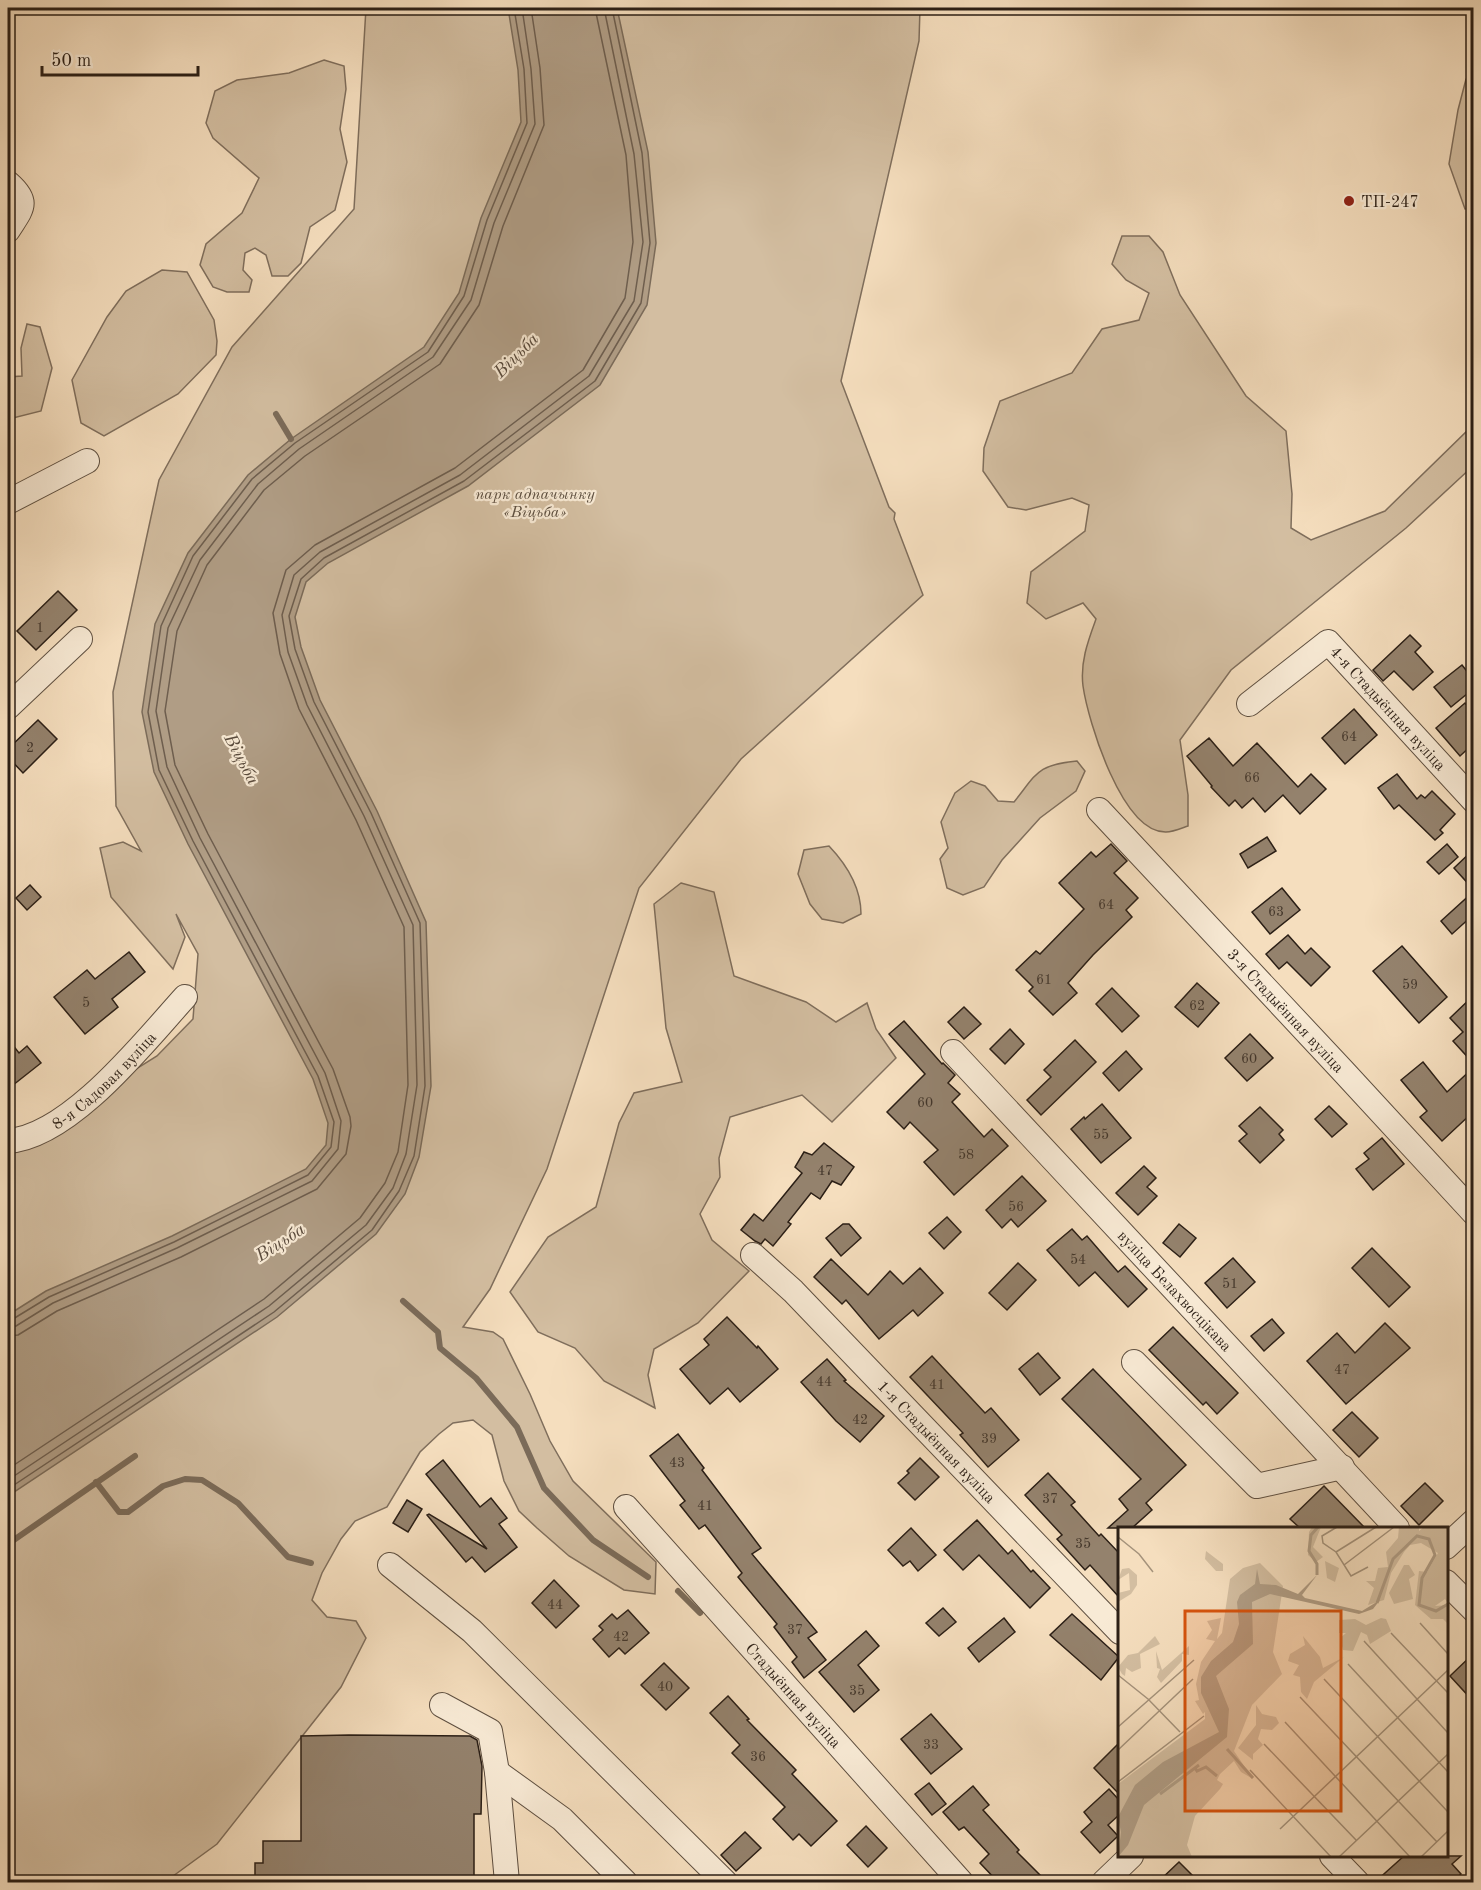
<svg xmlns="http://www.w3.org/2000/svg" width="1481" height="1890" font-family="'Old Standard TT',serif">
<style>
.green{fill:#d3bea1;stroke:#7f6e5c;stroke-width:1.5}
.water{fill:#b09d85;stroke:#7b6b59;stroke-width:1.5}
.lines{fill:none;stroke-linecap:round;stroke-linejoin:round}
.shore{stroke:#6e5e4e;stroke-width:1.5}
.stream{stroke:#7b6b59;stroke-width:6}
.building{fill:#94826d;stroke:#2b1f16;stroke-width:1.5}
.minor-casing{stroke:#5e4f40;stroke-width:26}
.minor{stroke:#f8ead5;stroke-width:24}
.poi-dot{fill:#8f2418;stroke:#f8ead5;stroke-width:2}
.labels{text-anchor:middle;stroke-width:4.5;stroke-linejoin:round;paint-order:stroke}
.number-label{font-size:14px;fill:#45382c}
.poi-label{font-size:16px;fill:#2b1f16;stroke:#f8ead5;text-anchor:start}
.park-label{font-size:16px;font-style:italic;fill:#5d4f40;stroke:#f8ead5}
.street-label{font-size:16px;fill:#2b1f16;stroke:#f8ead5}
.water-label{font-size:18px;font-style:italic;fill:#5a4b3d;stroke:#f8ead5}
.inset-river{fill:none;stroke:#b09d85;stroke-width:3}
.inset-road{fill:none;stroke:#a4927b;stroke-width:1.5}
.view{fill:#d5530d;fill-opacity:0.15;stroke:#d5530d;stroke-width:3}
.inset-edge{fill:none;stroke:#2b1f16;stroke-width:3}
</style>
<rect width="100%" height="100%" fill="#f5debe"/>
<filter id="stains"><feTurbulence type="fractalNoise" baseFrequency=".00333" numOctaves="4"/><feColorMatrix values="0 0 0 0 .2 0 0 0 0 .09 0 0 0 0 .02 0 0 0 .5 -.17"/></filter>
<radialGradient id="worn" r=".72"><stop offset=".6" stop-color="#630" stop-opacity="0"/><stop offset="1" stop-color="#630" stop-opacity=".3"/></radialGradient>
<g class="green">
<polygon points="366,8 920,8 919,41 841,381 889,507 895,513 894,519 923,595 741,759 639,888 547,1169 490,1289 463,1327 493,1332 503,1339 530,1394 550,1441 573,1481 656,1562 655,1594 624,1590 569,1556 537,1528 519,1511 504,1481 492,1435 473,1420 453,1423 439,1434 420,1452 387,1507 355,1521 341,1539 322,1573 312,1600 327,1617 356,1621 366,1638 341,1687 217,1844 169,1879 165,1882 8,1882 8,1149 157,1056 193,1019 198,954 176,914 185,937 173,969 111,897 100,848 123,842 141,851 116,806 113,692 159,480 232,347 354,209"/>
<polygon points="324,60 344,66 346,89 340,129 347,162 335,210 310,227 301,263 288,276 272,276 266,255 255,248 245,253 243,270 252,280 249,292 227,292 213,287 200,265 206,244 242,213 259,178 213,138 206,123 215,91 237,80 289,73"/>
<polygon points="1473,77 1473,208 1465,209 1449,164 1458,110 1466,79"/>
<path d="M 1122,236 L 1149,236 L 1163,252 L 1180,295 L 1246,396 L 1286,431 L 1292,494 L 1291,528 L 1311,540 L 1385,511 L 1467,431 L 1473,429 L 1473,466 L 1406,528 L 1231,670 L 1180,740 L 1188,795 L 1188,826 C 1182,828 1173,832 1166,832 C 1122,833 1088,721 1083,686 C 1080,662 1088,641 1096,619 L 1083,603 L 1046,619 L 1027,603 L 1031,572 L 1085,531 L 1089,505 L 1072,498 L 1026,510 L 1008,507 L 983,471 L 984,448 L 1000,401 L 1072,373 L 1102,329 L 1139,320 L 1149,293 L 1126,280 L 1112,264 Z"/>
<polygon points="162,270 187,272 214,320 217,341 216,355 178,394 104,436 81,423 72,380 107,317 126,291"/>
<polygon points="27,324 40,327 52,368 41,411 13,418 8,416 8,377 22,376 21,348"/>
<path d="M 1077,761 L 1085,771 L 1076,791 L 1040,818 L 1002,860 L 984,887 L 963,895 L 947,888 L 940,859 L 948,848 L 941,822 L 955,793 L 971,781 L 985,786 L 998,801 L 1014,802 C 1038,772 1037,765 1077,761 Z"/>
<path d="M 829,846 C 847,865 861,887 861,914 L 843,923 L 822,919 L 810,904 L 798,874 L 804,850 Z"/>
<polygon points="681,883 714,892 734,976 806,1002 836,1022 867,1003 876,1029 896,1058 832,1122 802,1095 730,1117 719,1158 720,1177 700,1214 712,1240 749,1271 698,1323 654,1349 648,1375 655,1408 604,1381 575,1348 538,1332 510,1292 548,1237 596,1207 619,1123 634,1093 682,1082 666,1028 654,904"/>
</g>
<polygon class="water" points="508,8 617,8 648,152 656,243 647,305 600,385 468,486 328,563 306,582 295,617 301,647 320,700 377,811 426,922 431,1086 419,1157 405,1194 376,1234 277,1317 8,1496 8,1315 46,1291 172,1236 306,1169 326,1145 328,1123 313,1079 188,844 154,772 142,712 155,624 188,553 248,475 291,439 424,347 459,293 481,218 521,122 518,70"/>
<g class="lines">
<g class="shore">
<polyline points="8,1320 13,1319 49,1297 174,1242 308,1175 331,1147 334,1122 318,1076 193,841 159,770 148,712 161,626 193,556 252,479 295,443 428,352 464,296 487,220 527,123 524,69 514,8"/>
<polyline points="8,1327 16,1326 53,1303 177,1248 312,1181 338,1149 341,1121 325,1073 200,838 167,767 156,711 168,628 200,560 258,484 299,449 433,357 471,300 494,223 535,124 531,69 522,8"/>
<polyline points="8,1336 18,1335 57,1311 181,1257 317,1189 346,1154 351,1126 350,1117 333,1069 208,834 175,765 165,711 177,631 207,565 264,490 305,456 440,364 479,305 503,226 544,125 540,68 531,8"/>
<polyline points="8,1469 264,1299 360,1218 385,1183 398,1152 408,1085 404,927 356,820 299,709 280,654 273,613 286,570 315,545 455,468 583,370 625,298 633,242 626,155 595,8"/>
<polyline points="8,1480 269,1306 366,1225 393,1188 406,1154 417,1085 413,925 364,816 307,705 288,652 282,615 294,575 320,552 460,475 589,376 634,301 643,242 634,154 604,8"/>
<polyline points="8,1489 274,1312 372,1230 399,1191 414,1156 425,1086 420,923 371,813 314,702 295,649 289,616 301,579 324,558 464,481 595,381 641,303 650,243 642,153 612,8"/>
</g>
<g class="stream">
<polyline points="276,414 291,439"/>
<polyline points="403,1301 438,1332 440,1348 476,1378 517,1427 544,1488 593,1540 648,1577"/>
<polyline points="96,1482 119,1512 128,1512 163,1486 185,1479 202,1480 238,1503 288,1557 311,1563"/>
<polyline points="8,1544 135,1456"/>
<polyline points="678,1591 700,1613"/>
</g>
</g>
<g class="building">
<polygon points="58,591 77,610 36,650 17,631"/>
<polygon points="1410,635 1421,646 1415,652 1433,672 1413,690 1394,671 1383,681 1373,670"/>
<polygon points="1462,665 1473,679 1473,689 1451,707 1434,687"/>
<polygon points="1465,703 1473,713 1473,744 1460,756 1436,728"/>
<polygon points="1354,709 1377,735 1345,764 1322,738"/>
<polygon points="38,720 57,739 23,773 8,757 8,749"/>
<polygon points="1209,738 1233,766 1257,743 1298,787 1311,774 1326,789 1300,814 1283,795 1265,812 1253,798 1242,808 1235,800 1229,806 1211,787 1212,786 1187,756"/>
<polygon points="1397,774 1417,799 1421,795 1425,798 1432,791 1455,814 1440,830 1443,833 1435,840 1399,805 1394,809 1378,788"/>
<polygon points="1267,837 1276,851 1248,868 1240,854"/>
<polygon points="1111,844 1127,861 1114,873 1138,898 1126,910 1132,917 1093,955 1068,983 1077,993 1053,1015 1029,991 1033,987 1016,970 1036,951 1040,954 1084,909 1059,883 1091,852 1096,857"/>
<polygon points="1447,844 1458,857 1439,874 1427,862"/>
<polygon points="1473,850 1473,889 1454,868"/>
<polygon points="30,885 41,897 27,910 16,898"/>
<polygon points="1282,888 1300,910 1270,934 1252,912"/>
<polygon points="1473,892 1473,915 1452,934 1441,921"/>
<polygon points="1288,935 1305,954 1311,948 1330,967 1311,986 1287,962 1279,969 1266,954"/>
<polygon points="1402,946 1447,997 1419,1023 1373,971"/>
<polygon points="129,952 145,972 112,999 118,1007 85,1034 54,997 87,970 95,979"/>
<polygon points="1197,983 1219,1003 1198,1027 1175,1007"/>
<polygon points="1112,988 1139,1016 1122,1032 1096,1004"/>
<polygon points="1473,996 1473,1063 1453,1041 1463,1032 1450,1018"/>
<polygon points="964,1007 981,1024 964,1039 948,1022"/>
<polygon points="904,1021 942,1064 943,1063 955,1075 948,1083 960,1094 952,1102 984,1137 992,1129 1008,1146 954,1195 924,1162 938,1150 910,1122 904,1129 887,1112 925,1074 889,1034"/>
<polygon points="1010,1029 1024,1044 1005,1064 990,1049"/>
<polygon points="1250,1034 1273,1058 1247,1081 1225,1058"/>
<polygon points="8,1039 19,1053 27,1046 41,1063 8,1089"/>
<polygon points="1075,1040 1096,1062 1041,1115 1027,1100 1051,1077 1044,1070"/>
<polygon points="1126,1051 1142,1069 1119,1091 1103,1073"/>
<polygon points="1423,1062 1447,1092 1473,1068 1473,1112 1442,1141 1420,1117 1427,1111 1401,1080"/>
<polygon points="1102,1104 1131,1138 1101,1163 1071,1129 1084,1117 1085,1119"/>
<polygon points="1329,1106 1347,1124 1332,1137 1315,1119"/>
<polygon points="1260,1107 1283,1130 1279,1134 1284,1140 1260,1163 1239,1141 1247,1134 1239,1126"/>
<polygon points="1382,1138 1404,1164 1373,1190 1356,1169 1369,1159 1364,1153"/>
<polygon points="824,1143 854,1167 841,1185 832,1181 820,1199 811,1193 788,1222 791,1224 773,1246 765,1239 761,1244 755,1241 741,1230 754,1214 763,1221 802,1173 795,1167 804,1152 812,1155"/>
<polygon points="1144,1166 1156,1178 1147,1187 1157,1196 1138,1215 1116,1193"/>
<polygon points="1022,1176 1046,1201 1018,1227 1011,1219 1002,1228 986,1210"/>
<polygon points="947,1217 961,1232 944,1249 929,1233"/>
<polygon points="843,1224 849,1224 861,1238 841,1256 826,1238"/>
<polygon points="1179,1224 1196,1238 1180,1257 1163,1243"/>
<polygon points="1072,1229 1082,1240 1087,1236 1118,1272 1125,1266 1147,1289 1128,1307 1095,1272 1079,1286 1047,1250"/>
<polygon points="1372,1248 1410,1287 1389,1307 1352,1268"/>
<polygon points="1233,1258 1255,1282 1227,1308 1205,1283"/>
<polygon points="831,1259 868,1295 890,1271 903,1284 920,1268 943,1293 918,1316 913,1310 879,1339 846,1300 842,1304 814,1277"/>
<polygon points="1018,1263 1036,1280 1007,1310 989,1293"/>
<polygon points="727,1317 757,1348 758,1346 778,1369 740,1402 728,1388 710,1404 680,1369 709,1345 704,1339"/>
<polygon points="1272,1319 1284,1333 1264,1351 1251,1336"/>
<polygon points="1385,1323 1410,1348 1346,1404 1307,1361 1337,1333 1355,1353"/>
<polygon points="1173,1327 1238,1393 1217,1414 1206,1402 1203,1405 1149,1350"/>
<polygon points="1038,1353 1060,1378 1040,1395 1019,1369"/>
<polygon points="932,1356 985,1413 991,1408 1019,1440 988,1467 960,1435 963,1433 910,1377"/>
<polygon points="827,1359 846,1380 844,1381 884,1416 860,1442 836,1421 801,1382"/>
<polygon points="1093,1369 1186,1465 1146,1503 1152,1510 1132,1528 1108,1528 1128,1510 1119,1499 1141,1479 1062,1399"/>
<polygon points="1352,1412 1378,1438 1359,1457 1333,1430"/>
<polygon points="678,1434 704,1468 702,1470 761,1548 752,1554 817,1632 808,1638 826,1660 804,1678 792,1662 797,1657 774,1627 777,1624 738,1577 742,1573 705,1525 699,1529 680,1505 685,1501 650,1456"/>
<polygon points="920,1458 939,1477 915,1500 898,1483 909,1473 907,1471"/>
<polygon points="443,1460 480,1507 491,1498 507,1518 499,1524 517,1547 485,1572 472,1557 466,1562 427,1515 429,1514 487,1549 426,1474"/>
<polygon points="1048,1473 1075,1502 1071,1505 1099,1536 1101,1534 1119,1553 1119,1597 1090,1565 1085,1570 1057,1539 1062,1535 1025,1495"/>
<polygon points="1425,1483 1443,1501 1419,1525 1401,1506"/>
<polygon points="1324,1486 1365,1528 1300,1528 1290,1519"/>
<polygon points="407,1500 422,1509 408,1532 393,1523"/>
<polygon points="977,1520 1008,1554 1012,1550 1031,1572 1033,1570 1050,1588 1030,1608 979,1555 963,1570 944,1550"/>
<polygon points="911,1528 936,1555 918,1571 910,1561 903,1566 888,1550"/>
<polygon points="554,1580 579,1606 556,1628 532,1603"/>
<polygon points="943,1608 956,1622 939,1636 926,1623"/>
<polygon points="628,1610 649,1633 625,1654 619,1648 609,1657 593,1639 603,1630 599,1626 612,1614 617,1619"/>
<polygon points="1072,1614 1119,1657 1101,1680 1050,1635"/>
<polygon points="1004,1618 1015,1632 979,1662 968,1648"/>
<polygon points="866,1631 879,1646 858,1665 879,1690 854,1712 819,1672"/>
<polygon points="1473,1654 1473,1701 1450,1676"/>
<polygon points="664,1663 689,1688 666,1710 641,1685"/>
<polygon points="728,1696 749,1719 747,1720 796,1770 792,1774 837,1821 811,1846 799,1834 793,1840 773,1819 785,1807 732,1753 740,1745 710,1713"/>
<polygon points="931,1714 962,1749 931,1774 901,1739"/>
<polygon points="349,1735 470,1736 477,1740 482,1766 481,1814 474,1814 474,1882 255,1882 255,1863 263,1863 263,1841 301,1841 301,1736"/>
<polygon points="1119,1743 1119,1794 1094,1768"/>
<polygon points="929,1783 946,1804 932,1815 915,1794"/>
<polygon points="973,1786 989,1805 983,1810 1019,1850 1017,1852 1047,1882 998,1882 980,1863 989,1854 964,1827 959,1830 943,1812"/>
<polygon points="1109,1789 1119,1800 1119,1815 1108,1825 1118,1836 1100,1853 1081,1832 1092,1822 1084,1812"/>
<polygon points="866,1826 887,1848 868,1867 847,1845"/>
<polygon points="745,1832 761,1848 736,1871 721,1855"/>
<polygon points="1404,1856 1461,1856 1452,1864 1461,1874 1452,1882 1375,1882"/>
<polygon points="1179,1862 1199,1882 1158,1882"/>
</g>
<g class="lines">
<g class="minor-casing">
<g id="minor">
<path d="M 8,183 C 30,202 22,208 8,230"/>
<polyline points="8,502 87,461"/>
<path id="s1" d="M 1249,704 L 1328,642 L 1474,801"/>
<polyline points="8,707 80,639"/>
<path id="s2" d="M 1099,810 L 1343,1071 L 1474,1213"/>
<path id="s3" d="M 953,1052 L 1397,1528"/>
<path id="s4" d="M 8,1141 C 70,1137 145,1041 185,997"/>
<path id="s5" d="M 753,1255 L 793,1291 L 1120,1632"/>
<polyline points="1134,1362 1257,1486 1342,1467"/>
<path id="s6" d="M 626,1507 L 961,1882"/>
<polyline points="1446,1547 1474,1521"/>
<polyline points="390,1565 472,1631 725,1882"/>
<polyline points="1446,1582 1474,1610"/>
<polyline points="442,1705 490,1731 497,1772 562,1819 625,1882"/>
<polyline points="497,1772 507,1882"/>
<polyline points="1332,1856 1357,1882"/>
<polyline points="1104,1882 1131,1856"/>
</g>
</g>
<use href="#minor" class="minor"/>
</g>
<circle class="poi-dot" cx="1349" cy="201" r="6"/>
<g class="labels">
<g class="number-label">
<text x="40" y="632">1</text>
<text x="1349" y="741">64</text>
<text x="30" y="752">2</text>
<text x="1252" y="782">66</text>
<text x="1106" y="909">64</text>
<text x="1276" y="916">63</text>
<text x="1044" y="984">61</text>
<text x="1410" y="989">59</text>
<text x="86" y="1007">5</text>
<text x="1197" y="1010">62</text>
<text x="1249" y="1063">60</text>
<text x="925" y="1107">60</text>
<text x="1101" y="1139">55</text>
<text x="966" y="1159">58</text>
<text x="825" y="1175">47</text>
<text x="1016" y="1211">56</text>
<text x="1078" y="1264">54</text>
<text x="1230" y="1288">51</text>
<text x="1342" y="1374">47</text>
<text x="824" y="1386">44</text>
<text x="937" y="1389">41</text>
<text x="860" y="1424">42</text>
<text x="989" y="1443">39</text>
<text x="677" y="1467">43</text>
<text x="1050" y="1503">37</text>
<text x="705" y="1510">41</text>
<text x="1083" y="1548">35</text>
<text x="555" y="1609">44</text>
<text x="795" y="1634">37</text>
<text x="621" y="1641">42</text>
<text x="665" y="1691">40</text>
<text x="857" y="1695">35</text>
<text x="931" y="1749">33</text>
<text x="758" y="1761">36</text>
</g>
<g class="poi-label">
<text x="1361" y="207">ТП-247</text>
</g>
<g class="park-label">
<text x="535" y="499">парк адпачынку<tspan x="535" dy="18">«Віцьба»</tspan></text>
</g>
<g class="street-label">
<text dy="6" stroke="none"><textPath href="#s1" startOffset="190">4-я Стадыённая вуліца</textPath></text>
<text dy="6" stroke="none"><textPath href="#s2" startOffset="274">3-я Стадыённая вуліца</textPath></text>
<text dy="6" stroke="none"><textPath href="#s4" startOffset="116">8-я Садовая вуліца</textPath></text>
<text dy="6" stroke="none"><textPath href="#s3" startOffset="326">вуліца Белахвосцікава</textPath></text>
<text dy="6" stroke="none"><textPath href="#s5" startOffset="262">1-я Стадыённая вуліца</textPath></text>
<text dy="6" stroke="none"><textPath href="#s6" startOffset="252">Стадыённая вуліца</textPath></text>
</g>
<g class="water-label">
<text transform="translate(516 355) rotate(-45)" y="6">Віцьба</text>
<text transform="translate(242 759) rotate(62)" y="6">Віцьба</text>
<text transform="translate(280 1242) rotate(-33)" y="6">Віцьба</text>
</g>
</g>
<g transform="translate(1118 1527)">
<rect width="330" height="330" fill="#f5debe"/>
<path d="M 203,0 L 195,20 L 205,30 L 198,35 L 190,28 L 191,5 L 194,0 ZM 281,0 L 301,0 L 301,4 L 306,0 L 330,0 L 330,76 L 327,72 L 317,79 L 330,78 L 330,97 L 325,92 L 313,92 L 297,78 L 301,44 L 309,45 L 320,26 L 303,16 L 292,18 L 286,25 L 273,46 L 266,73 L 250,78 L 256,61 L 248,54 L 257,54 L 260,41 L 270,40 L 268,25 L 280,11 ZM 88,24 L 105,37 L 105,44 L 98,44 L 87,32 ZM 207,34 L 221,41 L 217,55 L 209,51 ZM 142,36 L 165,59 L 155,125 L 164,147 L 134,178 L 116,224 L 135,252 L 123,245 L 116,234 L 102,247 L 99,253 L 105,257 L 102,262 L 77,289 L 69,318 L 74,330 L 0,330 L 0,257 L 87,192 L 87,185 L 85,187 L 77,174 L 81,173 L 78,157 L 83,135 L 97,114 L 88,112 L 94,103 L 89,94 L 103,91 L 99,112 L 104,106 L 112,52 L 125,41 ZM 286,38 L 291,38 L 297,48 L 291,52 L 295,72 L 276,77 L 271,66 ZM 11,41 L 19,48 L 19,58 L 13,67 L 0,75 L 0,66 L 12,63 L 11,46 L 0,53 L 4,42 ZM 263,91 L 268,92 L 273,104 L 252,117 L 249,108 L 243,105 L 235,124 L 225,123 L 222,111 L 228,106 L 221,106 L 221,93 L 237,92 L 248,98 ZM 37,109 L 42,117 L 22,127 L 23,141 L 14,145 L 8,141 L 7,149 L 4,147 L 0,140 L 10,128 L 20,126 ZM 185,109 L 202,130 L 205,141 L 226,130 L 196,155 L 189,172 L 183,165 L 182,150 L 175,148 L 181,138 L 170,134 L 172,127 L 187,118 ZM 71,119 L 71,128 L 64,127 L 64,134 L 43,156 L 39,150 L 42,142 L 39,141 L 38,124 L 44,143 ZM 138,178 L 144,187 L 158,190 L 161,196 L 154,203 L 143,202 L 140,212 L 145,218 L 135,227 L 135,233 L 120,221 L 138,198 Z" fill="#d3bea1"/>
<path d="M 139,42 L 142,57 L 158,58 L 180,67 L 199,48 L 184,68 L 187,71 L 244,84 L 262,73 L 255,82 L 241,87 L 152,67 L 134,75 L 135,117 L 98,149 L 111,182 L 109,210 L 26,278 L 10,318 L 0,330 L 3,305 L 0,290 L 17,258 L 45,235 L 101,205 L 83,166 L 83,150 L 93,134 L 115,115 L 121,97 L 119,75 L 122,68 L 137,57 Z" fill="#b09d85"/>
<path class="inset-river" d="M 199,48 L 199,37 L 191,24 L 193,8 L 200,0M 259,76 L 275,32 L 299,9 L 311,12 L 317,28 L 304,51 L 301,78 L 318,84 L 330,77M 109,222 L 135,251M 77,241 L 79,244 L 88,240 L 99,249M 42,267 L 81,238"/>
<path class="inset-road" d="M 219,0 L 204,9 L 205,16 L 218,25 L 233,49 L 250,40M 0,10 L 21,27 L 35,45M 218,25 L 258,0M 226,38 L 276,0M 302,96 L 330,127M 273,106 L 330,166M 246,114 L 330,206M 230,137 L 330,245M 0,148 L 30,172 L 62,205M 206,152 L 330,285M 182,170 L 319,315M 167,195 L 292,330M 0,200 L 76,133M 146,217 L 238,313M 0,223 L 75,152M 132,243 L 213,330M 0,255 L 86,189M 162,302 L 330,143M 221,330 L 330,227M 303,330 L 330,304"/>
<path class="view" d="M 67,84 L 223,84 L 223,284 L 67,284 Z"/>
<rect width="330" height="330" class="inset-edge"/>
</g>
<rect width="1481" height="1890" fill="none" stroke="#f5debe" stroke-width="30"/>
<rect x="9" y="9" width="1463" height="1872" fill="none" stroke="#2b1f16" stroke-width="3"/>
<rect x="15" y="15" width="1451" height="1860" fill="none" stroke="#2b1f16" stroke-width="1.5"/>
<path d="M42 66v9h156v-9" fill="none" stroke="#2b1f16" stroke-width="3"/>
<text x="51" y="66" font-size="18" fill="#2b1f16" stroke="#f8ead5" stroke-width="4.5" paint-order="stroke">50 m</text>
<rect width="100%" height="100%" filter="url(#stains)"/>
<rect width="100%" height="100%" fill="url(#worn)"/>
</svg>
